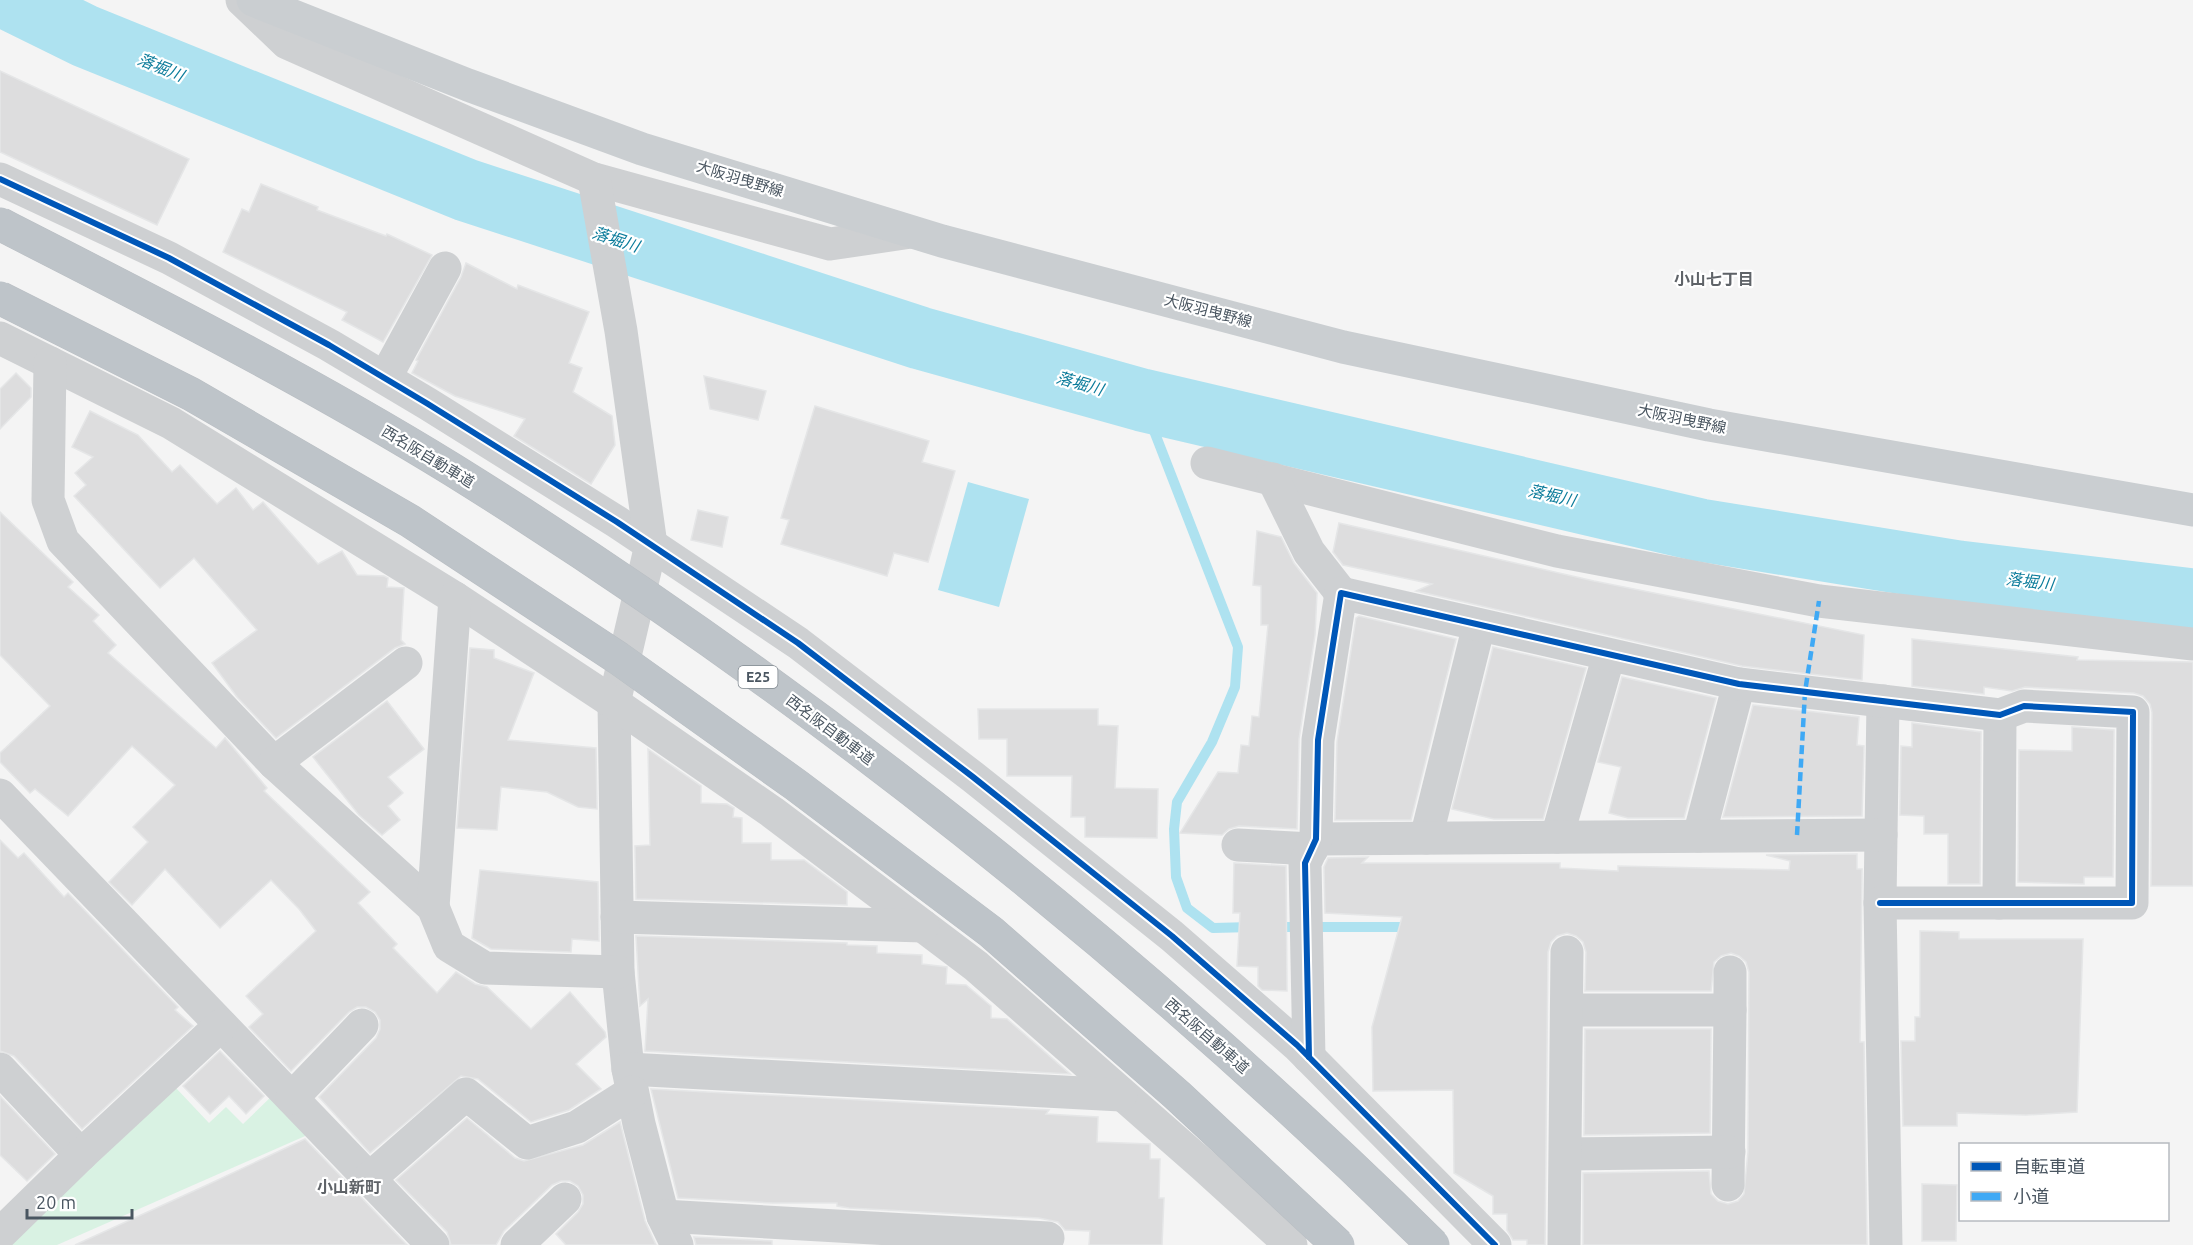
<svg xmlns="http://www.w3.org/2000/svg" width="2193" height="1245" font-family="Ubuntu,'Noto Sans JP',sans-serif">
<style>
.green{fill:#d9f2e3}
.water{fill:#aee2f0}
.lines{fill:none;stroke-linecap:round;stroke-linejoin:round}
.stream{stroke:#aee2f0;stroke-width:10}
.river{stroke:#aee2f0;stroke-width:63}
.building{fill:#ddddde;stroke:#e5e6e7;stroke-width:1.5}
.minor{stroke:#ced0d2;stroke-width:33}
.major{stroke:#caced1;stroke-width:33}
.highway-bridge-casing{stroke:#b9bec3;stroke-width:34;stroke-linecap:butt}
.highway-bridge{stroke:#bec4c9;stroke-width:33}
.quiet{stroke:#3fa9f5;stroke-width:4.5;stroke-dasharray:9 4.5;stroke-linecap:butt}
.cycleway-casing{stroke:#fff;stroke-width:10}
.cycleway{stroke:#0057b8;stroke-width:6}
.labels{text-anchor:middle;stroke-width:4.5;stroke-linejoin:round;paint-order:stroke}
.shield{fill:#fff;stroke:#808990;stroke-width:1.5}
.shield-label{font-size:14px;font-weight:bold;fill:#4a5661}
.street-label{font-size:15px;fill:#4a5661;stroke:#fff}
.water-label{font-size:16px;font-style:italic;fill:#0c7c9b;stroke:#fff}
.neighbourhood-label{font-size:16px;font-weight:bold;fill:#5f6368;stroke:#fff}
</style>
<rect width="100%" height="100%" fill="#f4f4f4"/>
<polygon class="green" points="176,1088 209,1123 226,1107 243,1124 275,1093 312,1133 57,1245 9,1245"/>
<polygon class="water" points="968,482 1029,499 999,607 938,590"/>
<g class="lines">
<g class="stream">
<polyline points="1142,400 1238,647 1235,687 1212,742 1177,802 1174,829 1176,877 1187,908 1213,928 1252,927"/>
<polyline points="1274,927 1414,927"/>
</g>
<polyline class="river" points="12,0 85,36 466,190 920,338 1142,400 1700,530 1959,572 2193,600"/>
</g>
<g class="building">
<polygon points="0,71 189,159 157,225 0,152"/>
<polygon points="261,184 318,207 317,210 386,236 387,234 432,255 383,342 342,320 347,312 223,252 242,209 249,212"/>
<polygon points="466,263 517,289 518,285 589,312 569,363 582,368 573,392 612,416 615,445 591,484 514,436 525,419 455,396 412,373 418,361 416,360 461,277"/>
<polygon points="16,373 31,388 31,397 0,429 0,389"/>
<polygon points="704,376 766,391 758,420 710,409"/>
<polygon points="815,406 929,441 922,462 955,471 928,562 894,553 887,576 781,544 789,520 781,518"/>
<polygon points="90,411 138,435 172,472 180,465 217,504 236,488 253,510 263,502 318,564 342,551 357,575 384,576 388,578 387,587 404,588 401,640 405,644 395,648 276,738 237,697 212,663 257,630 194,558 160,588 74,496 86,485 75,473 93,457 72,447"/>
<polygon points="698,510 728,517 722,547 691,540"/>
<polygon points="0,512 73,582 68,587 99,615 93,621 116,645 108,653 216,748 225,738 267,788 264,791 370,892 358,903 397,944 393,948 437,993 456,972 475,984 487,987 531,1029 570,992 605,1032 606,1037 576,1064 601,1089 569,1110 531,1122 478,1079 461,1076 370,1153 319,1097 376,1038 380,1029 380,1020 375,1012 366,1007 357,1007 349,1012 291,1071 249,1027 263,1014 246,996 316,931 299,909 271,880 220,928 165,869 132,905 109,882 148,842 133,827 175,785 132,746 68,816 35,789 30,793 0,762 0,753 50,706 0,655"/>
<polygon points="1339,523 1594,581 1864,635 1862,680 1742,666 1416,591 1432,584 1343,565 1333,552"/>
<polygon points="1257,531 1281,537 1294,563 1317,593 1315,635 1299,739 1297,829 1239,826 1229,829 1222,835 1180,833 1218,772 1238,773 1241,745 1249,746 1252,716 1259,717 1268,625 1261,625 1261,586 1253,585"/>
<polygon points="1359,616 1456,639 1411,820 1335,820 1337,742 1356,618"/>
<polygon points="1912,639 2078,657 2077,660 2193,662 2193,886 2151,886 2152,712 2150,704 2143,696 2134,693 2025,687 2012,691 1984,687 1984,694 1912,686"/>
<polygon points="1493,647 1586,668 1543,819 1494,819 1452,809"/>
<polygon points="470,648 494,650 494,658 534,673 508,740 596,748 597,809 578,807 547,792 501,787 497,830 457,828"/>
<polygon points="1622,677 1716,698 1684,818 1628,818 1609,813 1621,767 1598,762"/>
<polygon points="387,701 424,749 388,777 403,793 388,806 400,820 382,835 359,815 313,757"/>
<polygon points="1753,705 1859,717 1857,745 1864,746 1862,816 1723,817"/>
<polygon points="978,709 1098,709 1098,725 1118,726 1115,788 1158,789 1157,838 1085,837 1085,817 1071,817 1072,776 1007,776 1007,739 979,739"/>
<polygon points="1912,723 1981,732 1980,884 1948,884 1948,834 1924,834 1924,816 1900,815 1901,746 1912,747"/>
<polygon points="2072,727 2114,730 2113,877 2084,877 2084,884 2018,882 2019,750 2072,751"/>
<polygon points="648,749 701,786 701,803 727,804 734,808 733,817 742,818 742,843 771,843 771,860 804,860 847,892 847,905 636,899 635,846 650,845"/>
<polygon points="0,840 18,858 24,853 64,897 68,893 178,1007 175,1010 193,1026 82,1129 14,1056 0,1051"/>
<polygon points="1857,854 1857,869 1862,869 1860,1042 1864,1042 1867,1245 1583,1245 1583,1173 1709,1171 1711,1194 1718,1201 1728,1204 1738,1201 1744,1194 1748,1152 1749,972 1746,962 1739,956 1731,953 1721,956 1714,962 1711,991 1585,991 1586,952 1583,942 1576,936 1567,933 1557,936 1551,942 1548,952 1545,1245 1527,1245 1527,1240 1513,1240 1507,1230 1507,1214 1493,1214 1493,1196 1454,1173 1453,1090 1373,1091 1372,1027 1402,917 1325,913 1324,867 1328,858 1368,857 1362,863 1560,863 1560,868 1618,871 1618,866 1789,870 1790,861 1766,855"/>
<polygon points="1234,863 1286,866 1287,991 1262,990 1258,986 1258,967 1237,966 1240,913 1233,913"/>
<polygon points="480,870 598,882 599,941 572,939 571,952 491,949 472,938"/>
<polygon points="1920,931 1959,932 1959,939 2083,939 2077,1112 2026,1115 1957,1113 1957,1126 1903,1126 1901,1041 1915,1041 1915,1017 1920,1017"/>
<polygon points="636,936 847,943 847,945 877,946 877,953 922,955 922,964 947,967 946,984 966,985 991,1006 991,1018 1007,1019 1070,1074 645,1051 648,999 640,1006"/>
<polygon points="1585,1029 1711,1029 1710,1133 1584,1135"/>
<polygon points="220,1051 264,1096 246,1114 229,1096 210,1114 183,1086"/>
<polygon points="651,1089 1049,1110 1046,1114 1098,1117 1097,1142 1150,1144 1150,1159 1160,1159 1159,1198 1164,1198 1162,1245 1089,1245 1090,1231 1065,1230 1058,1222 1039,1218 849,1208 837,1206 837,1203 773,1203 678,1198"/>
<polygon points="0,1096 55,1154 27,1181 0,1155"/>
<polygon points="467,1118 515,1158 524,1161 583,1145 620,1122 645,1221 656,1245 566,1245 556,1234 578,1212 583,1204 583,1195 578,1186 570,1181 561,1181 552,1185 504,1231 496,1245 451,1245 447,1232 396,1180"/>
<polygon points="305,1139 407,1245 75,1245 207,1185"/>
<polygon points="1922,1184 1957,1185 1956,1241 1922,1241"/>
<polygon points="694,1237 772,1241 772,1245 696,1245"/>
</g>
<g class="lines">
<g class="minor">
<polyline points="242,0 287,43 594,179 830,244 911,232"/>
<polyline points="0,179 169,258 329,345 428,404 617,522 798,643 973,777 1172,936 1297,1045 1495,1245"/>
<polyline points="594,179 621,331 651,545 614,703 618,972 628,1069 639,1124 663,1216 677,1245"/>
<polyline points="0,338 171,423 455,598 614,703 772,812 976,966 1203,1165 1291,1245"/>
<polyline points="50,363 48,500 63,541 274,763 433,907 449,946 485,968 618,972"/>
<polyline points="385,378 445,268"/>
<polyline points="1207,463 1557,551 1819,601 2193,644"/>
<polyline points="1273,479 1309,552 1341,593"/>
<polyline points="1883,701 1880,903 1886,1245"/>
<polyline points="274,763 406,663"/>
<polyline points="0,795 433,1245"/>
<polyline points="1699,836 1739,684"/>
<polyline points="1557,837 1609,655"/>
<polyline points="1426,838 1479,625"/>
<polyline points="1316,839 1881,835"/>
<polyline points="1238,845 1312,849"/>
<polyline points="1999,903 2000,715"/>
<polyline points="433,907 455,598"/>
<polyline points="617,917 923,926"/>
<polyline points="1567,1010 1730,1010 1728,1185"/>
<polyline points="1730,1010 1730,972"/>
<polyline points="1309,1057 1305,863 1316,839 1318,740 1341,593 1739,684 2000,715 2024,706 2133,712 2132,903 1880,903"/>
<polyline points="0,1069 81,1155"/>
<polyline points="628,1069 1121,1095"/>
<polyline points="292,1098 362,1025"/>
<polyline points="1566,1154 1729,1152"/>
<polyline points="369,1179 466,1094 527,1143 577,1127 632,1092"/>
<polyline points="663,1216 1048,1238"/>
<polyline points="0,1234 81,1155 221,1025"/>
<polyline points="517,1245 565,1199"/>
<polyline points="1564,1245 1567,952"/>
</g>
<polyline class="major" points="253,0 468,85 642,149 942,241 1343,347 1503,381 1709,425 2193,510"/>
<g class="highway-bridge-casing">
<g id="highway-bridge">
<path d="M 0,224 C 153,302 307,380 453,470 C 803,688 1139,956 1433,1245"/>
<polyline points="0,298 191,394 410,521 618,658 796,785 991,932 1177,1095 1338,1245"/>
</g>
</g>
<use href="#highway-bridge" class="highway-bridge"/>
<polyline class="quiet" points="1797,835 1805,692 1819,601"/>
<g class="cycleway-casing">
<g id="cycleway">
<polyline points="0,179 169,258 329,345 428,404 617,522 798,643 973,777 1172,936 1297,1045 1495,1245"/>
<polyline points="1309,1057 1305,863 1316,839 1318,740 1341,593 1739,684 2000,715 2024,706 2133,712 2132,903 1880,903"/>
</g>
</g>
<use href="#cycleway" class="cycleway"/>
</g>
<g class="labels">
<rect class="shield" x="738.5" y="666" width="39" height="22" rx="4.5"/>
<g class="shield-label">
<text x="758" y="682">E25</text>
</g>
<g class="street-label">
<text transform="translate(740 179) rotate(17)" y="5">大阪羽曳野線</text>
<text transform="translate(1208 311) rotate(15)" y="5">大阪羽曳野線</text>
<text transform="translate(1682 419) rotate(12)" y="5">大阪羽曳野線</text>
<text transform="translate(428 457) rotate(31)" y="5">西名阪自動車道</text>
<text transform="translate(830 730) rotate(37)" y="5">西名阪自動車道</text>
<text transform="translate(1207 1036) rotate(41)" y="5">西名阪自動車道</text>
</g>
<g class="water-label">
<text transform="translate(161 67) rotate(22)" y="6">落堀川</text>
<text transform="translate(616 239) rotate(18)" y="6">落堀川</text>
<text transform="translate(1080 383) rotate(16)" y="6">落堀川</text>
<text transform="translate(1552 495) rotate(13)" y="6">落堀川</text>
<text transform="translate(2030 581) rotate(7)" y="6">落堀川</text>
</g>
<g class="neighbourhood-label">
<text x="1714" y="285">小山七丁目</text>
<text x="349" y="1193">小山新町</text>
</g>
</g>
<rect x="1959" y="1143" width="210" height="78" fill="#ffffff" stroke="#b7bbc0" stroke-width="1.5"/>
<rect x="1971" y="1162" width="30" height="9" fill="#0057b8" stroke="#b7bbc0" stroke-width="1.5"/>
<text x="2013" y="1173" font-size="18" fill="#4a5661">自転車道</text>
<rect x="1971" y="1192" width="30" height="9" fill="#3fa9f5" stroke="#b7bbc0" stroke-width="1.5"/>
<text x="2013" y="1203" font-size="18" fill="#4a5661">小道</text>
<path d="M27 1209v9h105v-9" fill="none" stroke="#4a5661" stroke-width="3"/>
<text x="36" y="1209" font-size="18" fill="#4a5661" stroke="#ffffff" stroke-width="4.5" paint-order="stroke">20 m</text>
</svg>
